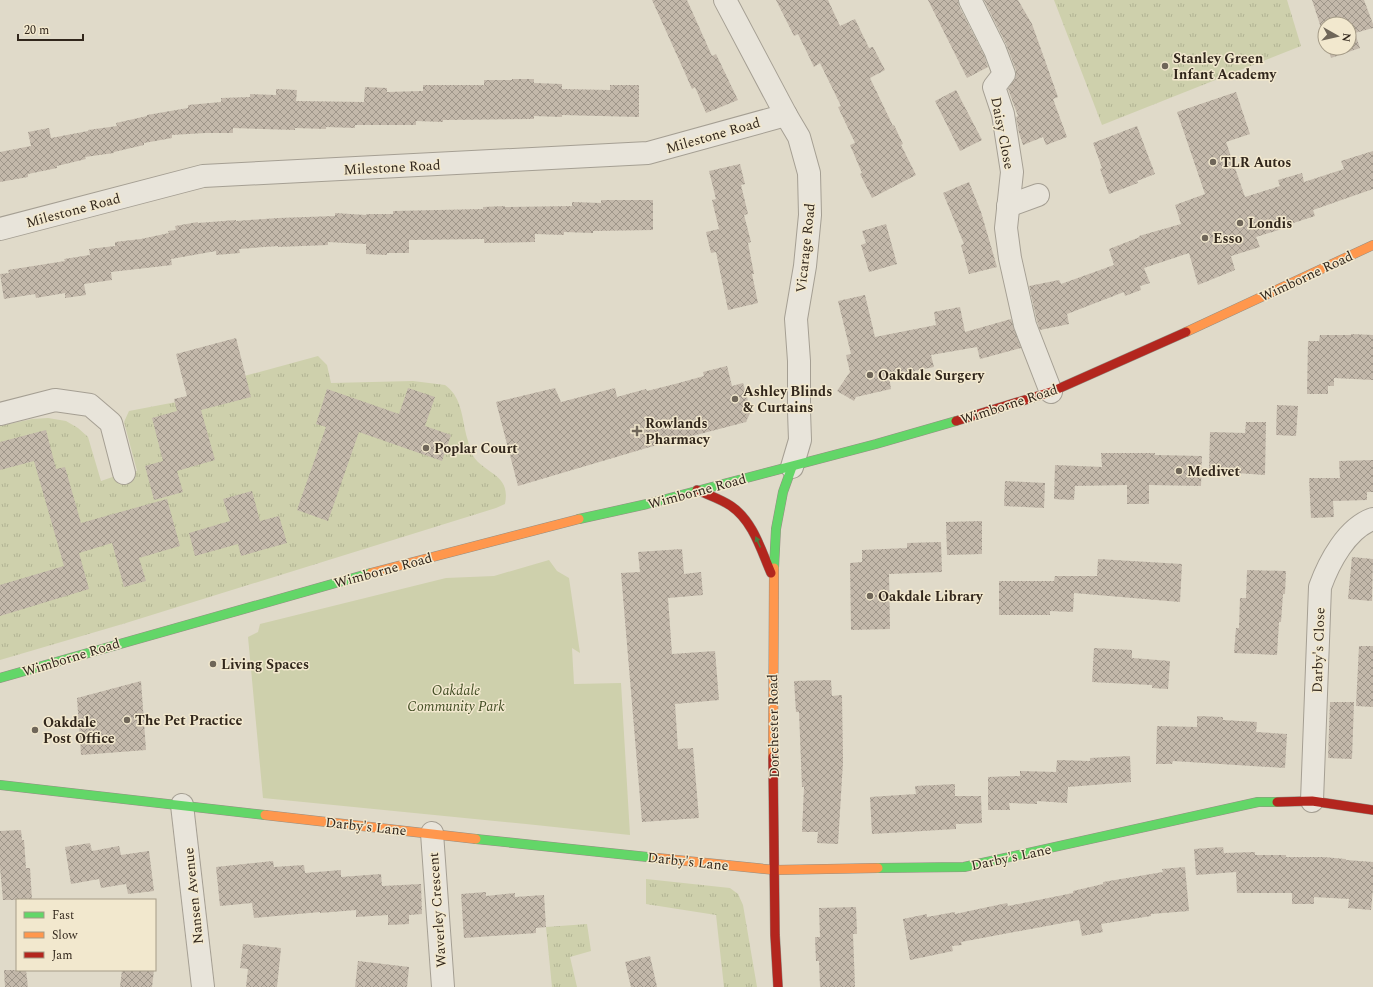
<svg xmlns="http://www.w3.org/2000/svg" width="1373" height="987" font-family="Spectral,serif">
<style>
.grass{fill:url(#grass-tufts)}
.park{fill:#ced0ac}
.building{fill:url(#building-cross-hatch)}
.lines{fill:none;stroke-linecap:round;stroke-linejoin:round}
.street-casing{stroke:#a59f93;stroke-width:24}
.fast-casing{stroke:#948e83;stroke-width:10}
.slow-casing{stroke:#948e83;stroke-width:10}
.jam-casing{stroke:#948e83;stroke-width:10}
.street{stroke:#e8e4da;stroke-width:22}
.fast{stroke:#63d668;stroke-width:9}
.slow{stroke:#ff974d;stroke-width:9}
.jam{stroke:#b3261e;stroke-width:9}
.oneway{fill:#4a7e42}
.poi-dot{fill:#6f6659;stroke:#f2e8ce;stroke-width:1.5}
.labels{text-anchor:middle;stroke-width:3;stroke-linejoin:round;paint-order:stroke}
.poi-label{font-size:14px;font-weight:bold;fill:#32271c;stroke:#f2e8ce;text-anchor:start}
.street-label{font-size:14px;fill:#32271c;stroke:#f2e8ce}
.park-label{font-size:14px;font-style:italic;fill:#424d24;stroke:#f2e8ce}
</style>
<defs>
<pattern id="grass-tufts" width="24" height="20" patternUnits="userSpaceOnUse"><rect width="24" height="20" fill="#ced0ac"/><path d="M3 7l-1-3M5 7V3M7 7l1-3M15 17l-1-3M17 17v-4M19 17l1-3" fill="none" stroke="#b1b393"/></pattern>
<pattern id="building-cross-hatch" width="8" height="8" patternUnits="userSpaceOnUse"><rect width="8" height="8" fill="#c3b8aa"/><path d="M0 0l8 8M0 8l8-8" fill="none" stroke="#9f968a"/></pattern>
</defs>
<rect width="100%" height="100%" fill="#e0dac9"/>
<g class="grass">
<polygon points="1054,0 1287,0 1301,46 1102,125"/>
<path d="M 318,356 L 327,365 L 331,383 L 413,381 L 445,385 C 448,387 451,390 454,394 C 463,407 463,426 468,441 C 469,446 470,452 473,456 C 486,475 511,474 505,504 L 496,508 L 126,623 L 0,660 L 0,426 L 32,419 L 48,418 L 66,421 L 78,428 L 88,437 L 101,481 L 124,473 L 137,471 L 124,422 L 129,411 L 239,390 L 237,378 Z"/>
<polygon points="646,879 730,888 738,894 743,905 757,987 724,987 716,915 646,904"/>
<polygon points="587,924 591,951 570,957 577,987 552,987 546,927"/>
</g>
<polygon class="park" points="549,560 557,571 569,578 580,653 572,648 574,684 621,683 630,835 526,824 263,798 248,637 258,632 260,624 446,578 494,576"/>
<g class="building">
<polygon points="652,0 687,0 712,56 716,54 738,100 706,113 695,87 692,89 685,73"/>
<polygon points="776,0 828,0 840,26 855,19 869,48 873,47 885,70 870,78 893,126 894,125 903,144 901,145 916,175 872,198 860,174 862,173 850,145 855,143 838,107 841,106 820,63 814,67 798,34 794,36"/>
<polygon points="928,0 958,0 959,6 984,55 988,67 967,78"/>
<polygon points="984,0 1018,0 1032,24 1058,97 1053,99 1067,137 1046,145 1043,137 1023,145 1019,133 1016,117 1018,116 1008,89 1016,76 1016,70 1006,44"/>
<polygon points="1312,0 1364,0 1373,24 1373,28 1355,33 1360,48 1331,58 1328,48 1349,48 1349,24 1325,24 1325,40"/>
<polygon points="512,79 534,79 534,83 562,84 562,89 610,90 610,85 639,85 639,117 562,115 562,117 534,116 534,119 443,120 443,122 416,121 416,125 355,125 355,128 326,127 326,129 295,128 295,130 233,128 233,133 205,133 172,135 172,138 144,143 144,145 114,152 114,153 85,157 86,159 57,166 57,168 28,174 28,177 0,182 0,152 31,146 28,132 49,128 51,138 88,131 88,130 117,126 116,123 147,116 147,115 188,108 188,105 221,102 221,98 250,97 250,94 276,95 276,89 297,90 296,101 364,102 365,87 387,88 387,92 423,91 423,85 484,85 484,80 512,80"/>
<polygon points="956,90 982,140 960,151 935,101"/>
<polygon points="1236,92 1250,134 1226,142 1245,197 1280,186 1278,180 1302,173 1304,182 1344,169 1341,161 1373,151 1373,189 1313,210 1315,216 1287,225 1288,227 1256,237 1260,247 1231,256 1235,270 1198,285 1189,253 1144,268 1150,283 1140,286 1141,290 1125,296 1124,292 1067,314 1069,324 1040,330 1037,321 1029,286 1059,280 1061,284 1114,265 1109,249 1140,237 1139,236 1181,224 1175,205 1205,194 1177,112"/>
<polygon points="1137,126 1155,174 1137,181 1138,183 1109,194 1100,169 1102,168 1093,143"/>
<polygon points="740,164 745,184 741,185 748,214 744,215 751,242 748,243 754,274 752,274 758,303 728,310 716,252 711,253 706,232 719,229 712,200 716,199 709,171"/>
<polygon points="969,182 981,212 997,267 969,274 961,245 964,244 943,193"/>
<polygon points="601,200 653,200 653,230 593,231 593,233 564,232 564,235 535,234 535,242 484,243 484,239 409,240 409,253 387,253 387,255 366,254 366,244 328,242 328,245 278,247 278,246 239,249 240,253 216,255 216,251 171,259 172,265 111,272 112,280 84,284 86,295 65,298 65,293 36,298 35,294 4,299 0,274 9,273 8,270 65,261 64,259 90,255 89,249 115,246 115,242 141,239 169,233 168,231 176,230 175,226 198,222 198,223 236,220 236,221 278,218 335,216 335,213 366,215 367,214 393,214 393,211 483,209 483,207 505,206 505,207 572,206 572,202 601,203"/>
<polygon points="886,224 897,264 869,272 861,245 866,243 862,231"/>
<polygon points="865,295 875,337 936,325 934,312 960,307 965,332 1011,319 1021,348 980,359 977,347 931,355 934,367 889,376 891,389 856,397 854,401 837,391 850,372 846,355 851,354 838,301"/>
<polygon points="1351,334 1373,335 1373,380 1334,378 1334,386 1328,386 1328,394 1307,394 1308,341 1319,341 1320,335 1351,335"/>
<polygon points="236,338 251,397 201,410 215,460 177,471 183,492 154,500 145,466 163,461 152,418 177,411 174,399 187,396 176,354"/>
<polygon points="727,366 732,386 743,383 751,411 746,422 650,447 518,486 496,402 555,388 561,402 615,388 617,397 646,389 647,391 675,384 704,376 703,372"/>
<polygon points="408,388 435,397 425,426 451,435 442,461 359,432 328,521 297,510 326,427 316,424 327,389 399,414"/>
<polygon points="1277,405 1298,406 1296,436 1276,435"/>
<polygon points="1246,422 1266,422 1265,475 1209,471 1210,432 1245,433"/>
<polygon points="46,430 56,469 65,467 81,523 167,499 180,546 139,558 146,581 124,587 112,543 79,553 89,589 0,616 0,585 64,566 34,461 0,470 0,442"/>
<polygon points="1101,453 1155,453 1155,455 1202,456 1201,486 1149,485 1149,504 1127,504 1127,485 1075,486 1074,500 1054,499 1055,465 1102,467"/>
<polygon points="1373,460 1373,492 1367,492 1367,500 1333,501 1334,517 1311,518 1309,478 1340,478 1339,461"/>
<polygon points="1005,481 1045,483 1044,508 1004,506"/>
<polygon points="252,491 260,521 279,516 287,543 241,556 238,544 195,556 189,533 230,521 223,499"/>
<polygon points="982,521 982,554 947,555 946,522"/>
<polygon points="941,542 942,572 889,574 890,629 851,630 850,563 862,562 862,550 907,548 907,543"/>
<polygon points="682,549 684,574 701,572 703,595 668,598 672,654 715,651 719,700 675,704 678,749 693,748 699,818 642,822 621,573 640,572 638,552"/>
<polygon points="1352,557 1373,559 1372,601 1348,599"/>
<polygon points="1098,559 1182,564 1180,602 1074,593 1073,612 1050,611 1050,615 999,615 999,581 1054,581 1055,576 1097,576"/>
<polygon points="1247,570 1286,571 1285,594 1283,594 1281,622 1279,622 1277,655 1234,653 1236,628 1239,628 1240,598 1246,598"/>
<polygon points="1359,646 1373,646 1373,707 1356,706"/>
<polygon points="1094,648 1132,650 1132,658 1170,661 1168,689 1152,688 1152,685 1092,682"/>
<polygon points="831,680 832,696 842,695 843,762 838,844 817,843 818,832 802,832 804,787 802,787 799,712 796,712 794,681"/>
<polygon points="141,681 146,750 81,755 77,698"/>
<polygon points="1330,702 1354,702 1352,759 1328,758"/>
<polygon points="1197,716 1223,717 1223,720 1257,722 1256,732 1287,734 1285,768 1173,761 1172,764 1156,764 1157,726 1197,727"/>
<polygon points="1130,756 1131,782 1068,787 1067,803 1037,801 1037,804 1009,803 1010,810 988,810 988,777 1020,776 1020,771 1056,772 1057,760 1090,761 1090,758"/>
<polygon points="955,784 955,796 981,796 982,823 956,824 956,829 872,834 870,797 916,794 915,786"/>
<polygon points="21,830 22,840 24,840 26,868 30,868 32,900 3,900 0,867 0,831"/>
<polygon points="90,843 92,851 119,846 121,855 149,851 154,891 128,894 126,884 101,888 99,879 71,884 65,847"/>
<polygon points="1223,847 1224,853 1255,852 1255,855 1286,855 1286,857 1323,857 1346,859 1346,860 1373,862 1373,889 1371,910 1348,908 1349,899 1314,897 1314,904 1292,904 1292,893 1237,893 1236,872 1196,875 1194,849"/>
<polygon points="273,861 274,867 304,865 305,873 341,870 341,877 381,874 382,886 421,884 422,914 409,915 409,924 388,925 388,915 356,917 356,910 320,913 320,912 254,918 252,903 220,906 216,867"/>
<polygon points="1185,867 1189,911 1151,914 1151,916 1101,924 1103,932 1082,936 1079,920 961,942 962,945 952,946 953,951 910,960 903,919 927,914 927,917 955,912 955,914 1007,903 1008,906 1073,893 1073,891 1103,884 1103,882 1163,872 1162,869"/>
<polygon points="486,892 486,896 515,893 515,897 544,895 546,927 536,928 536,933 464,938 461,894"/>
<polygon points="856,907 857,934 853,934 855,987 820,987 819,961 816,961 815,937 820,937 819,908"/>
<polygon points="243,944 281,948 277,987 246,987 248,969 240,968"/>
<polygon points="650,956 657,987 631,987 625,962"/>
<polygon points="358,961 409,967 407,987 355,987"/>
<polygon points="4,970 26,970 28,987 5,987"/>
<polygon points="122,970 154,970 152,987 120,987"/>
</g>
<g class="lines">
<g class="street-casing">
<g id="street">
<polyline points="725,0 786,115 799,137 809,173 810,215 805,266 796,319 799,361 799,411 800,440 792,467"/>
<polyline points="970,0 995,50 1004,74 994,87 1003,114 1012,172 1006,228 1010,258 1025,325 1051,392"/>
<polyline points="1008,206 1038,195"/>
<polyline points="0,229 203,176 648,153 786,115"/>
<polyline points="0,414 55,400 90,405 111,423 124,473"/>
<path d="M 1312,801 L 1320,587 C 1329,562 1347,528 1373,519"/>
<polyline points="182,805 203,987"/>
<polyline points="432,833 443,987"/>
</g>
</g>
<g class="fast-casing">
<g id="fast">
<polyline points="579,519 647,504 876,444 956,421"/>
<polyline points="774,568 776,529 783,492 792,467"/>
<polyline points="0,678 371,573"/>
<polyline points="0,785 265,815"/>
<polyline points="476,839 657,858"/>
<polyline points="878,868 964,867 1258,802 1277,802"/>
</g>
</g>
<g class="slow-casing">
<g id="slow">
<polyline points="1186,332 1373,245"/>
<polyline points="371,573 579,519"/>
<polyline points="773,757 774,568"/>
<polyline points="265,815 476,839"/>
<polyline points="657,858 775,870 878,868"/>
</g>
</g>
<g class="jam-casing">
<g id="jam">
<polyline points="956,421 1051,392 1186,332"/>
<path d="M 697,490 C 708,495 721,499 731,506 C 753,521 761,550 771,573"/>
<polyline points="773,757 775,935 778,987"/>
<polyline points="1277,802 1312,801 1373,810"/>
</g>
</g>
<use href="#street" class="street"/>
<use href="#fast" class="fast"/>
<use href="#slow" class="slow"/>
<use href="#jam" class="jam"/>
</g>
<defs><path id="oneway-solid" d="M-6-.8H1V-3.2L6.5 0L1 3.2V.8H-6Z"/></defs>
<use class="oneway" href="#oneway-solid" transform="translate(758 542) rotate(-114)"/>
<g class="poi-dot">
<circle cx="1165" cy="66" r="4"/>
<circle cx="1213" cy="162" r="4"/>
<circle cx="1240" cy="223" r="4"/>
<circle cx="1205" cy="238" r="4"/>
<circle cx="870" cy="375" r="4"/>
<circle cx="735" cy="399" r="4"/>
<path d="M635 425h4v4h4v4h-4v4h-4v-4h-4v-4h4z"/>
<circle cx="426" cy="448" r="4"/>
<circle cx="1179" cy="471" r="4"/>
<circle cx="870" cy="596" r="4"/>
<circle cx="213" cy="664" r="4"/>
<circle cx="127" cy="720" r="4"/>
<circle cx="35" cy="730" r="4"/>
</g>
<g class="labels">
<g class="poi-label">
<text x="1173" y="63">Stanley Green<tspan x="1173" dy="16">Infant Academy</tspan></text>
<text x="1221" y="167">TLR Autos</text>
<text x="1248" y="228">Londis</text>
<text x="1213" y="243">Esso</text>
<text x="878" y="380">Oakdale Surgery</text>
<text x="743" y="396">Ashley Blinds<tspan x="743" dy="16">&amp; Curtains</tspan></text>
<text x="645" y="428">Rowlands<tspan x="645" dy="16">Pharmacy</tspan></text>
<text x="434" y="453">Poplar Court</text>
<text x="1187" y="476">Medivet</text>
<text x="878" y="601">Oakdale Library</text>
<text x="221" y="669">Living Spaces</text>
<text x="135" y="725">The Pet Practice</text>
<text x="43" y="727">Oakdale<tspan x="43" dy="16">Post Office</tspan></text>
</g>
<g class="street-label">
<text transform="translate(1003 133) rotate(79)" y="5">Daisy Close</text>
<text transform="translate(713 135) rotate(-16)" y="5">Milestone Road</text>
<text transform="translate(392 167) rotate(-3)" y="5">Milestone Road</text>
<text transform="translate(73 210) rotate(-15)" y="5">Milestone Road</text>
<text transform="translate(805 248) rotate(-84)" y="5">Vicarage Road</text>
<text transform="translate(1306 276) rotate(-25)" y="5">Wimborne Road</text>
<text transform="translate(1009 404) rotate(-18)" y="5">Wimborne Road</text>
<text transform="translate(697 491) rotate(-15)" y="5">Wimborne Road</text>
<text transform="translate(383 570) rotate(-15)" y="5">Wimborne Road</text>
<text transform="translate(1318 650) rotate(-88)" y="5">Darby's Close</text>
<text transform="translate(71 657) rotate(-17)" y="5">Wimborne Road</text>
<text transform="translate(773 726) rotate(-91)" y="5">Dorchester Road</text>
<text transform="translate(366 826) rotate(6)" y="5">Darby's Lane</text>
<text transform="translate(1011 857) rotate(-12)" y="5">Darby's Lane</text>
<text transform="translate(688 861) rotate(6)" y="5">Darby's Lane</text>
<text transform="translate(193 896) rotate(-96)" y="5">Nansen Avenue</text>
<text transform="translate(437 910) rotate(-94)" y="5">Waverley Crescent</text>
</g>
<g class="park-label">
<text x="456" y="695">Oakdale<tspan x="456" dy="16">Community Park</tspan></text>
</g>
</g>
<rect x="16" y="899" width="140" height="72" fill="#f2e8ce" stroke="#a59b87"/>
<rect x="24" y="912" width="20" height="6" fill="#63d668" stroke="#a59b87"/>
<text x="52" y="919" font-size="12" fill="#32271c">Fast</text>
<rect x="24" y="932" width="20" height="6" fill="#ff974d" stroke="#a59b87"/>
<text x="52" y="939" font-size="12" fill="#32271c">Slow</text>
<rect x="24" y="952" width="20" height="6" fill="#b3261e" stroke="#a59b87"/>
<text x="52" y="959" font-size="12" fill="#32271c">Jam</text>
<g transform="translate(1337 36) rotate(98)"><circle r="19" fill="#f2e8ce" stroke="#a59b87"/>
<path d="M0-3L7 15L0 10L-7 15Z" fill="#6f6659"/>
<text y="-6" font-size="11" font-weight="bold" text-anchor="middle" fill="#32271c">N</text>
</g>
<path d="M18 34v6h65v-6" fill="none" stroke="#32271c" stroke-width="2"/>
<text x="24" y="34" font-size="12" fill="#32271c" stroke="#f2e8ce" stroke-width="3" paint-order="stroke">20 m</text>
</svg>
